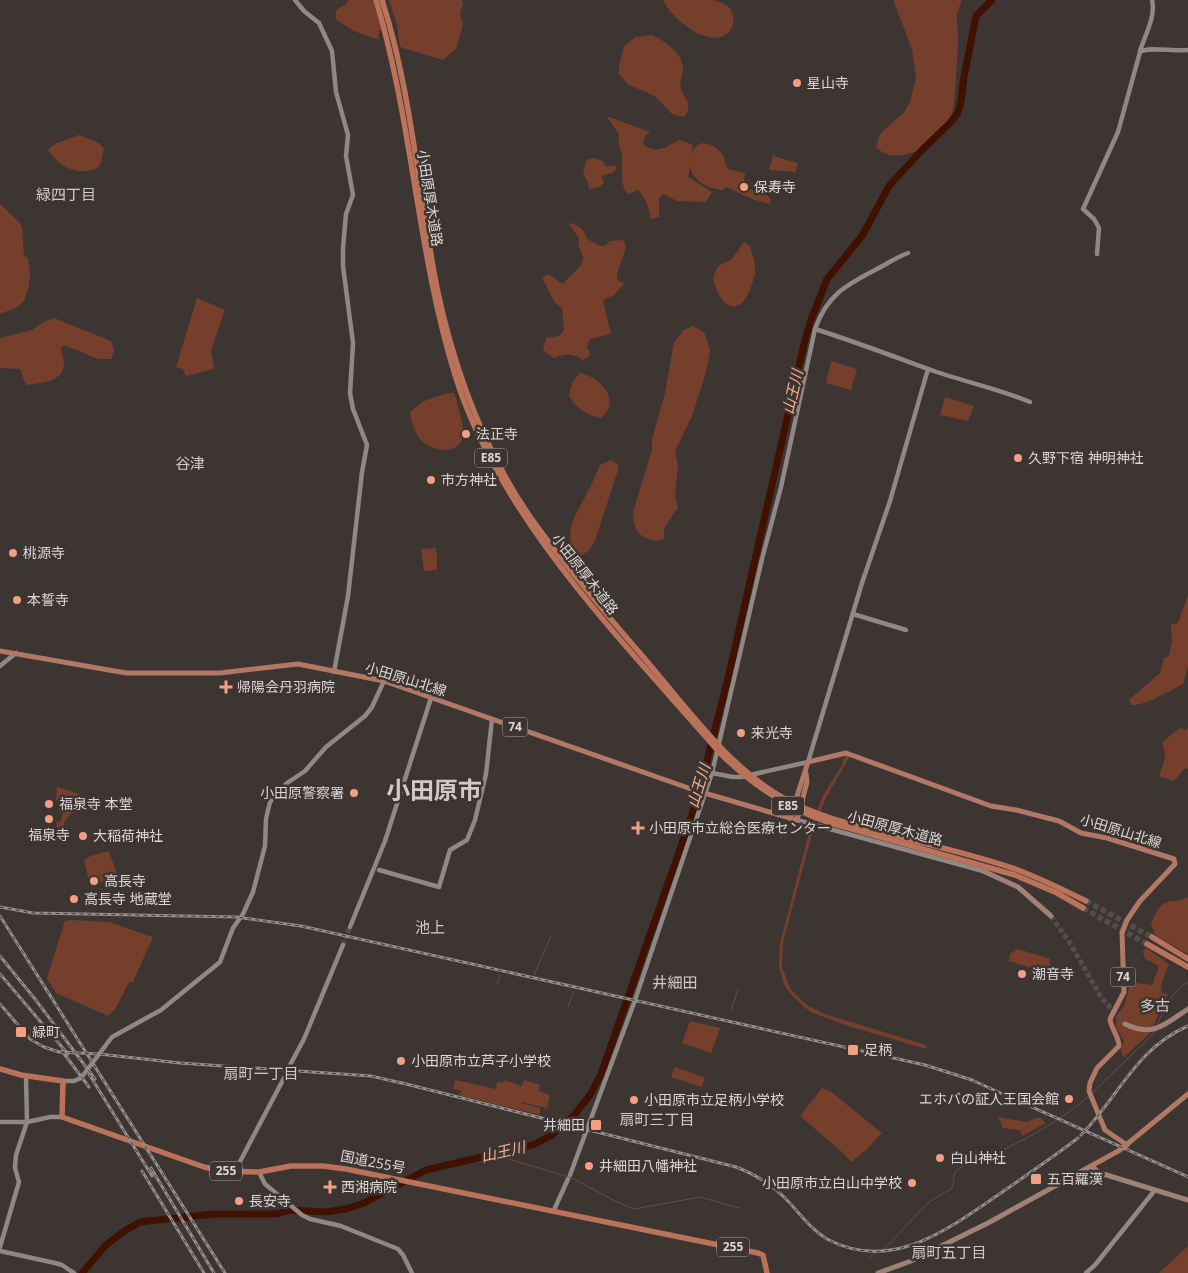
<svg xmlns="http://www.w3.org/2000/svg" width="1188" height="1273" font-family="'Open Sans','Noto Sans JP',sans-serif">
<style>
.green{fill:#763f2c}
.lines{fill:none;stroke-linecap:round;stroke-linejoin:round}
.stream{stroke:#6f4c40;stroke-width:1}
.river{stroke:#401000;stroke-width:7}
.tertiary-tunnel{stroke:#544d4b;stroke-width:4.5;stroke-dasharray:4.5 2;stroke-linecap:butt}
.secondary-tunnel{stroke:#544d4b;stroke-width:5;stroke-dasharray:5 2.5;stroke-linecap:butt}
.trunk-tunnel{stroke:#544d4b;stroke-width:5.5;stroke-dasharray:5.5 3;stroke-linecap:butt}
.tertiary{stroke:#918885;stroke-width:4.5}
.secondary{stroke:#a18075;stroke-width:5}
.primary{stroke:#b07865;stroke-width:5}
.trunk{stroke:#ba725a;stroke-width:5.5}
.rail-casing{stroke:#948e8c;stroke-width:3}
.rail{stroke:#3c3532;stroke-width:1;stroke-dasharray:4;stroke-linecap:butt}
.poi-dot{fill:#f39f83;stroke:#3c3532;stroke-width:2}
.labels{text-anchor:middle;stroke-width:5;stroke-linejoin:round;paint-order:stroke}
.shield{fill:#3c3532;stroke:#aca6a5;stroke-width:1}
.shield-label{font-size:12px;font-weight:bold;fill:#dcd7d6}
.poi-label{font-size:14px;fill:#dcd7d6;stroke:#3c3532;text-anchor:start}
.street-label{font-size:14px;fill:#dcd7d6;stroke:#3c3532}
.neighbourhood-label{font-size:15px;fill:#d3cac6;stroke:#3c3532}
.water-label{font-size:15px;font-style:italic;fill:#feac90;stroke:#3c3532}
.town-label{font-size:24px;font-weight:bold;fill:#d3cac6;stroke:#3c3532}
</style>
<rect width="100%" height="100%" fill="#3c3532"/>
<g class="green">
<polygon points="348,0 373,0 382,26 382,29 379,31 379,40 354,31 336,20 336,10 346,4"/>
<polygon points="389,0 462,0 463,4 460,13 463,25 456,49 443,60 400,47 397,25"/>
<path d="M 663,0 C 676,0 703,0 713,0 C 718,2 724,3 727,6 C 735,11 736,27 728,33 C 709,50 671,18 663,0 Z"/>
<path d="M 893,0 L 962,0 C 960,5 958,10 957,15 C 956,21 958,28 958,34 C 958,48 957,62 956,77 C 955,115 950,143 908,154 C 897,157 884,156 876,147 L 879,137 L 882,132 L 904,112 L 910,102 L 916,78 L 912,49 Z"/>
<path d="M 652,35 C 665,41 683,53 683,69 C 683,76 679,82 681,89 C 685,100 694,105 684,117 L 672,114 L 655,96 L 629,85 L 619,74 L 619,66 L 624,46 L 636,37 Z"/>
<path d="M 606,116 L 650,132 L 645,136 L 643,144 C 656,155 665,147 680,140 L 693,145 L 691,157 C 692,153 693,149 696,146 C 705,138 720,149 724,157 C 725,161 726,166 728,169 L 745,173 L 743,188 L 755,191 L 759,189 L 763,194 L 765,193 L 771,200 L 769,204 L 752,199 L 726,187 L 723,190 C 708,189 693,181 690,166 L 688,177 L 712,192 L 706,202 L 677,201 L 663,194 L 659,198 L 659,217 L 650,219 C 649,206 647,200 638,190 L 628,194 C 620,186 622,170 622,159 C 622,149 617,145 619,134 Z"/>
<path d="M 79,135 L 99,143 L 104,149 C 102,154 102,160 100,165 C 97,169 90,171 85,171 C 69,172 57,163 48,150 L 55,144 Z"/>
<polygon points="773,156 798,163 795,172 769,170"/>
<polygon points="594,158 603,161 606,167 614,165 617,167 614,172 601,176 604,182 600,187 589,189 588,182 583,174 587,160"/>
<polygon points="0,204 20,223 22,228 24,255 28,259 30,273 29,285 25,299 18,307 0,314"/>
<path d="M 569,223 C 578,224 585,230 587,239 L 601,246 L 606,245 L 610,241 L 623,240 L 626,246 C 624,258 617,268 617,280 L 624,284 L 614,295 L 603,300 L 611,334 L 590,339 L 587,347 L 591,355 L 583,360 C 572,353 566,353 554,358 L 543,350 L 546,338 L 559,336 L 564,330 L 562,308 L 555,303 L 542,278 L 548,274 L 563,284 C 568,277 584,267 583,258 C 582,249 577,249 579,238 L 573,230 Z"/>
<path d="M 744,242 L 750,246 C 752,254 756,264 755,273 C 755,276 753,280 752,284 C 740,322 719,307 713,277 L 718,266 L 732,259 Z"/>
<polygon points="197,298 225,310 211,350 214,369 186,376 183,369 176,367"/>
<path d="M 54,318 L 111,341 L 114,350 L 111,359 L 98,359 L 64,345 L 61,349 C 62,354 64,360 64,365 C 63,382 39,383 27,385 L 24,380 L 20,369 L 0,368 L 0,338 L 32,330 L 43,322 Z"/>
<path d="M 693,326 L 705,333 L 710,351 L 706,372 L 692,416 L 675,451 L 678,465 L 675,497 L 678,507 L 664,529 L 664,539 C 657,542 654,541 648,539 C 635,534 634,525 633,512 L 652,450 L 652,439 L 665,393 L 674,342 L 684,330 Z"/>
<polygon points="831,361 857,369 851,390 826,383"/>
<path d="M 581,373 C 601,378 622,401 601,418 C 586,415 577,409 569,396 C 571,386 573,378 581,373 Z"/>
<path d="M 449,393 L 454,393 L 456,398 C 458,409 463,422 463,433 C 462,458 430,451 420,439 C 415,432 411,421 410,413 C 420,400 433,397 449,393 Z"/>
<polygon points="945,397 974,406 968,421 940,415"/>
<path d="M 611,460 L 618,464 L 618,470 L 595,541 L 589,551 L 577,557 L 573,555 C 565,526 575,517 587,493 C 592,484 596,474 600,465 Z"/>
<polygon points="435,548 437,555 437,570 424,571 421,549"/>
<path d="M 1188,595 L 1188,665 L 1183,684 C 1169,691 1145,706 1131,705 L 1129,700 L 1160,673 L 1164,658 L 1169,656 L 1172,641 L 1171,624 L 1178,623 Z"/>
<path d="M 1188,727 L 1188,769 L 1185,768 L 1174,781 L 1159,776 C 1163,765 1168,755 1162,744 L 1166,739 L 1180,728 L 1186,730 Z"/>
<polygon points="846,754 850,756 826,798 815,823 783,942 782,967 788,983 792,991 807,1005 825,1014 926,1045 926,1049 848,1026 813,1013 804,1007 790,993 784,984 779,967 780,943 812,822 824,794 841,767"/>
<polygon points="57,787 80,794 84,799 89,802 90,807 70,814 64,823 64,831 58,833 56,822 61,821 65,802 56,800"/>
<polygon points="109,851 117,874 120,874 124,886 110,889 108,881 90,884 84,861 90,856"/>
<path d="M 1188,897 L 1188,954 L 1156,936 L 1151,924 C 1155,914 1160,902 1172,901 C 1178,900 1183,900 1188,897 Z"/>
<polygon points="71,920 109,922 153,937 133,982 129,982 116,1008 108,1016 56,993 47,978 65,921"/>
<polygon points="1146,948 1169,964 1161,985 1162,993 1168,994 1150,1033 1124,1057 1122,1055 1121,1049 1124,1041 1116,1028 1116,1016 1124,1006 1130,985 1136,983 1152,985 1159,966 1145,959 1143,952"/>
<polygon points="1018,949 1050,959 1049,972 1047,972 1046,978 1041,976 1039,980 1036,980 1031,974 1031,968 1009,961 1010,954"/>
<polygon points="690,1021 720,1028 711,1053 682,1043"/>
<polygon points="675,1067 705,1078 702,1087 671,1077"/>
<polygon points="455,1080 496,1089 497,1082 503,1083 504,1080 519,1085 519,1087 522,1085 524,1080 540,1085 539,1091 550,1095 547,1108 521,1102 521,1103 540,1108 540,1115 458,1095 462,1091 453,1089"/>
<polygon points="822,1088 830,1091 882,1133 867,1149 851,1162 842,1152 800,1116"/>
<polygon points="997,1117 1027,1122 1039,1117 1046,1123 1022,1136 1020,1130 1002,1128 1001,1122"/>
<polygon points="1188,1246 1188,1273 1159,1273"/>
</g>
<g class="lines">
<g class="stream">
<polyline points="992,0 993,0"/>
<polyline points="534,975 551,936"/>
<polyline points="497,984 500,975"/>
<polyline points="568,1007 573,992"/>
<polyline points="731,1011 738,989"/>
<path d="M 1157,1025 C 1165,1008 1171,991 1188,982"/>
<polyline points="1092,1093 1149,1038 1155,1031"/>
<polyline points="495,1155 572,1178 615,1201 634,1209 700,1197 739,1208"/>
<path d="M 869,1259 C 872,1253 876,1251 882,1251 L 929,1202 L 952,1188 C 954,1183 953,1174 957,1170 C 968,1161 984,1158 997,1153 C 1029,1137 1062,1120 1089,1096"/>
</g>
<polyline class="river" points="82,1273 107,1244 126,1230 140,1222 213,1214 277,1214 289,1210 325,1212 346,1209 364,1203 426,1170 533,1145 552,1135 574,1115 590,1095 601,1074 691,818 704,773 729,674 804,344 811,320 827,279 862,236 889,186 921,151 949,124 958,113 961,101 964,77 976,16 992,0"/>
<g class="tertiary-tunnel">
<polyline points="343,945 350,927"/>
<polyline points="284,1078 290,1065"/>
</g>
<polyline class="secondary-tunnel" points="1051,916 1070,943 1101,997 1125,1024"/>
<g class="trunk-tunnel">
<polyline points="1086,901 1152,937"/>
<polyline points="1083,908 1147,944"/>
</g>
<g class="tertiary">
<polyline points="295,0 304,11 319,23 332,51 336,92 348,135 346,156 353,195 346,214 343,248 343,266 353,343 350,393 353,409 367,445 362,472 348,596 334,672"/>
<path d="M 1140,51 C 1145,35 1156,17 1152,0"/>
<path d="M 1097,254 L 1099,228 L 1094,219 L 1083,209 L 1118,132 L 1140,52 C 1149,46 1175,52 1188,50"/>
<path d="M 815,329 C 853,341 890,355 928,369 C 961,381 997,388 1030,402"/>
<polyline points="853,614 906,630"/>
<polyline points="0,666 16,653"/>
<polyline points="712,773 733,777 741,777 808,762 862,583 890,501 928,369"/>
<polyline points="797,820 983,871"/>
<polyline points="379,870 439,887 450,850 467,840 475,820 486,774 492,719"/>
<polyline points="350,927 385,841 431,698"/>
<polyline points="290,1065 304,1039 343,945"/>
<polyline points="63,1081 74,1081 81,1078 112,1037 161,1010 220,962 233,928 243,914 253,892 265,846 266,819 270,802 287,783 305,771 326,747 365,716 372,707 384,681"/>
<polyline points="0,1122 27,1122 50,1117 62,1117"/>
<polyline points="235,1171 284,1078"/>
<polyline points="259,1172 265,1184 302,1215 310,1219 341,1226 398,1249 403,1255 412,1273"/>
<path d="M 570,1175 L 634,1003 L 712,773 L 762,559 L 781,487 L 815,329 C 827,295 846,285 877,269 C 887,264 897,257 908,253"/>
<polyline points="554,1210 568,1179"/>
<polyline points="0,1247 19,1182 15,1168 16,1155 27,1122 26,1076"/>
<polyline points="0,1251 55,1263 62,1265 74,1273"/>
<polyline points="1086,1273 1095,1265 1155,1190"/>
</g>
<g class="secondary">
<polyline points="983,871 1018,887 1051,916"/>
<path d="M 1125,1024 C 1153,1038 1165,1024 1188,1009"/>
<polyline points="878,1273 911,1261 990,1222 1091,1166 1100,1173 1188,1200"/>
</g>
<g class="primary">
<polyline points="0,651 126,673 220,673 298,664 384,681 694,790 797,820 807,782 806,773"/>
<path d="M 790,818 L 808,762 L 846,753 L 991,806 L 1016,810 L 1059,821 L 1081,833 L 1107,838 L 1174,859 L 1175,864 L 1140,901 L 1127,920 L 1122,933 L 1124,992 L 1110,1019 C 1111,1029 1119,1036 1119,1046 L 1097,1068 L 1090,1083 L 1089,1091 L 1105,1130 L 1127,1145"/>
<polyline points="1091,1166 1120,1150 1188,1094"/>
</g>
<g class="trunk">
<path d="M 376,0 C 413,123 417,253 455,375 C 500,520 623,641 720,753 C 751,784 784,807 827,822 L 1015,875 L 1057,893 L 1083,908"/>
<path d="M 382,0 C 412,93 418,192 437,288 C 454,369 484,450 531,518 C 566,567 605,613 645,659 C 685,706 730,769 785,799 C 822,819 864,827 904,838 C 942,848 981,857 1018,870 C 1041,879 1064,890 1086,901"/>
<polyline points="1152,937 1188,959"/>
<polyline points="1147,944 1188,967"/>
<polyline points="0,1069 21,1075 63,1081 62,1117 204,1167 222,1171 259,1172 291,1166 323,1166 346,1169 758,1253 763,1255 767,1273"/>
</g>
<g class="rail-casing">
<g id="rail">
<polyline points="0,907 33,913 236,917 301,926 925,1065 972,1080 996,1091 1188,1177"/>
<polyline points="0,916 225,1273"/>
<polyline points="0,956 35,999 95,1079"/>
<polyline points="0,974 68,1054"/>
<path d="M 0,1004 L 30,1039 L 44,1047 L 59,1052 L 99,1054 L 180,1063 L 371,1076 L 406,1084 L 736,1167 C 754,1174 770,1183 784,1197 C 798,1211 810,1229 827,1239 C 891,1273 947,1230 998,1195 C 1025,1176 1052,1158 1078,1138"/>
<polyline points="62,1051 89,1087"/>
<polyline points="89,1074 152,1176"/>
<path d="M 1081,1135 C 1118,1098 1136,1048 1188,1026"/>
<polyline points="151,1168 214,1273"/>
<polyline points="142,1171 204,1273"/>
</g>
</g>
<use href="#rail" class="rail"/>
</g>
<g class="poi-dot">
<circle cx="797" cy="83" r="5"/>
<circle cx="744" cy="187" r="5"/>
<circle cx="466" cy="434" r="5"/>
<circle cx="1018" cy="458" r="5"/>
<circle cx="431" cy="480" r="5"/>
<circle cx="13" cy="553" r="5"/>
<circle cx="17" cy="600" r="5"/>
<path d="M223.5 679.5h5v5h5v5h-5v5h-5v-5h-5v-5h5z"/>
<circle cx="741" cy="733" r="5"/>
<circle cx="354" cy="793" r="5"/>
<circle cx="49" cy="804" r="5"/>
<circle cx="49" cy="819" r="5"/>
<path d="M635.5 820.5h5v5h5v5h-5v5h-5v-5h-5v-5h5z"/>
<circle cx="83" cy="836" r="5"/>
<circle cx="94" cy="881" r="5"/>
<circle cx="74" cy="899" r="5"/>
<circle cx="1022" cy="974" r="5"/>
<rect x="15" y="1026" width="12" height="12" rx="2.5"/>
<rect x="847" y="1044" width="12" height="12" rx="2.5"/>
<circle cx="401" cy="1061" r="5"/>
<circle cx="1069" cy="1099" r="5"/>
<circle cx="634" cy="1100" r="5"/>
<rect x="590" y="1119" width="12" height="12" rx="2.5"/>
<circle cx="940" cy="1158" r="5"/>
<circle cx="589" cy="1166" r="5"/>
<rect x="1030" y="1173" width="12" height="12" rx="2.5"/>
<circle cx="912" cy="1183" r="5"/>
<path d="M327.5 1179.5h5v5h5v5h-5v5h-5v-5h-5v-5h5z"/>
<circle cx="239" cy="1201" r="5"/>
</g>
<g class="labels">
<g class="shield">
<rect x="475" y="448.5" width="32" height="19" rx="4"/>
<rect x="502.5" y="717.5" width="25" height="19" rx="4"/>
<rect x="772" y="796.5" width="32" height="19" rx="4"/>
<rect x="1110.5" y="967.5" width="25" height="19" rx="4"/>
<rect x="210" y="1161.5" width="32" height="19" rx="4"/>
<rect x="717" y="1237.5" width="32" height="19" rx="4"/>
</g>
<g class="shield-label">
<text x="491" y="462">E85</text>
<text x="515" y="731">74</text>
<text x="788" y="810">E85</text>
<text x="1123" y="981">74</text>
<text x="226" y="1175">255</text>
<text x="733" y="1251">255</text>
</g>
<g class="poi-label">
<text x="807" y="88">星山寺</text>
<text x="754" y="192">保寿寺</text>
<text x="476" y="439">法正寺</text>
<text x="1028" y="463">久野下宿 神明神社</text>
<text x="441" y="485">市方神社</text>
<text x="23" y="558">桃源寺</text>
<text x="27" y="605">本誓寺</text>
<text x="237" y="692">帰陽会丹羽病院</text>
<text x="751" y="738">来光寺</text>
<text x="344" y="798" text-anchor="end">小田原警察署</text>
<text x="59" y="809">福泉寺 本堂</text>
<text x="649" y="833">小田原市立総合医療センター</text>
<text x="49" y="840" text-anchor="middle">福泉寺</text>
<text x="93" y="841">大稲荷神社</text>
<text x="104" y="886">高長寺</text>
<text x="84" y="904">高長寺 地蔵堂</text>
<text x="1032" y="979">潮音寺</text>
<text x="32" y="1037">緑町</text>
<text x="864" y="1055">足柄</text>
<text x="411" y="1066">小田原市立芦子小学校</text>
<text x="1059" y="1104" text-anchor="end">エホバの証人王国会館</text>
<text x="644" y="1105">小田原市立足柄小学校</text>
<text x="585" y="1130" text-anchor="end">井細田</text>
<text x="950" y="1163">白山神社</text>
<text x="599" y="1171">井細田八幡神社</text>
<text x="1047" y="1184">五百羅漢</text>
<text x="902" y="1188" text-anchor="end">小田原市立白山中学校</text>
<text x="341" y="1192">西湘病院</text>
<text x="249" y="1206">長安寺</text>
</g>
<g class="street-label">
<text transform="translate(430 198) rotate(81)" y="5">小田原厚木道路</text>
<text transform="translate(585 574) rotate(52)" y="5">小田原厚木道路</text>
<text transform="translate(406 679) rotate(17)" y="5">小田原山北線</text>
<text transform="translate(895 828) rotate(15)" y="5">小田原厚木道路</text>
<text transform="translate(1121 831) rotate(17)" y="5">小田原山北線</text>
<text transform="translate(373 1162) rotate(11)" y="5">国道255号</text>
</g>
<g class="neighbourhood-label">
<text x="66" y="200">緑四丁目</text>
<text x="190" y="469">谷津</text>
<text x="430" y="933">池上</text>
<text x="675" y="988">井細田</text>
<text x="1155" y="1011">多古</text>
<text x="261" y="1079">扇町一丁目</text>
<text x="657" y="1125">扇町三丁目</text>
<text x="949" y="1258">扇町五丁目</text>
</g>
<g class="water-label">
<text transform="translate(793 392) rotate(-77)" y="5">山王川</text>
<text transform="translate(699 786) rotate(-73)" y="5">山王川</text>
<text transform="translate(503 1152) rotate(-13)" y="5">山王川</text>
</g>
<g class="town-label">
<text x="434" y="799">小田原市</text>
</g>
</g>
</svg>
